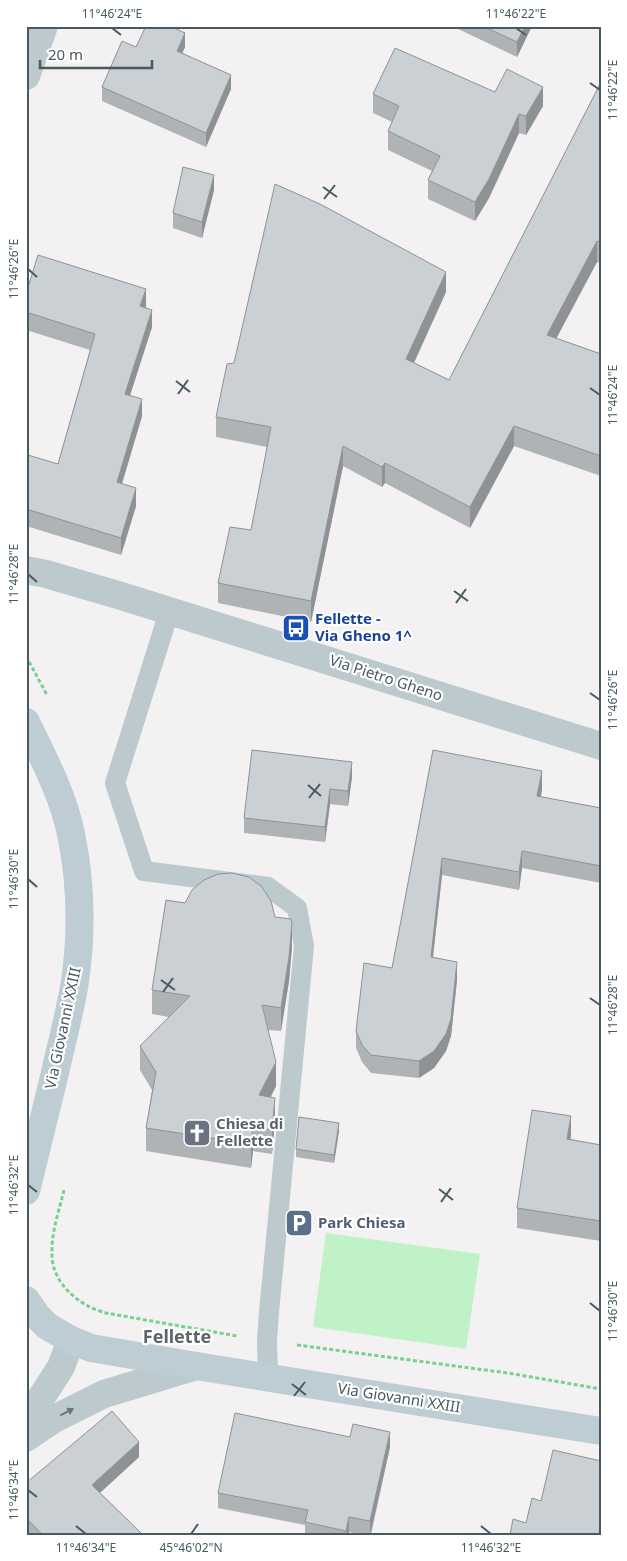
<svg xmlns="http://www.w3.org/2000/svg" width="627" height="1561" font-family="'Noto Sans',sans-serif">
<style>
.green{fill:#c0f2c8}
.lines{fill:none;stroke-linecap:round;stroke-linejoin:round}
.path{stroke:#76d190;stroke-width:3;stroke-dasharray:4 2.5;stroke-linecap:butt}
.service{stroke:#bccace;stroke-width:20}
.minor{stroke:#bccace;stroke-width:28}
.tertiary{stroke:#bccace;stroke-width:28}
.secondary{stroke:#bdcdd3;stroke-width:28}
.wall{fill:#afb3b6}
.shaded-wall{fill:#8e9294}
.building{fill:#cbd0d4;stroke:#8e9294}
.oneway{fill:#65767c}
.ticks{fill:none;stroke:#485a60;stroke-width:2}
.labels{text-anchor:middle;stroke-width:4.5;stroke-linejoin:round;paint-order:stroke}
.transit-label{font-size:15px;font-weight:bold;fill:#164399;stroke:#fff;text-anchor:start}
.street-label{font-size:15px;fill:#485a60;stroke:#fff}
.worship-label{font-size:15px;font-weight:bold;fill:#5b616d;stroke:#fff;text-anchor:start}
.service-label{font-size:15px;font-weight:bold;fill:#4e5e75;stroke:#fff;text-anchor:start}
.quarter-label{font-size:18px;font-weight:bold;fill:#5d6467;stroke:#fff}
.neatline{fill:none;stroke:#485a60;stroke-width:2}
.ticks-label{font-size:12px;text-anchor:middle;fill:#485a60}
</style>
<rect width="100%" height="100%" fill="#f4f1f2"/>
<polygon class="green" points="326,1233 480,1254 466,1349 313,1327"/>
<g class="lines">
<g class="path">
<polyline points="26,656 47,695"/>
<path d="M 64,1190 C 59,1211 51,1233 52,1255 C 52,1277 69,1296 88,1306 C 93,1309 100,1311 106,1313 L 237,1336"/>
<polyline points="297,1345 508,1373 601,1389"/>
</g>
<polyline class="service" points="169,612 115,783 144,871 268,887 297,908 304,946 269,1312 267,1341 268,1377"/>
<g class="minor">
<polyline points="26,76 44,26"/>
<polyline points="26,570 46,574 118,595 601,746"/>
</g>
<g class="tertiary">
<polyline points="26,1421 61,1367 71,1340"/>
<polyline points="26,1438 54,1419 104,1394 196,1366"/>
</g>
<g class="secondary">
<path d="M 26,722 C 43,758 63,794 71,834 C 81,882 82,932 75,981 C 70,1013 61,1045 54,1077 C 45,1115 35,1153 26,1191"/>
<polyline points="26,1300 37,1316 47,1326 71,1340 91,1348 196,1366 601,1431"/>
</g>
</g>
<g class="wall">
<polygon points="452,26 532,26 517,57"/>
<polygon points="136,47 185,47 182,53 231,89 206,147 102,101 102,87"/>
<polygon points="601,82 601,263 597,262 556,338 601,354 601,476 514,446 470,528 385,483 382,487 343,466 311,622 218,603 218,583 251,530 267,447 216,437 216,417 234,363 446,292 414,363 449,380"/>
<polygon points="495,92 543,106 526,135 519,133 489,198 475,221 428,199 428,180 432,171 388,150 388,131 392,122 373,113 373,94"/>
<polygon points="214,190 202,238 173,228 173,213"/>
<polygon points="26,294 146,306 145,307 152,327 130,395 142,416 122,484 136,506 121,555 26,526 26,461 58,464 90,350 26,330"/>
<polygon points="433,750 542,789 541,797 601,808 601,883 522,868 519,890 442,875 433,957 457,980 451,1036 446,1051 434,1068 419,1078 371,1073 362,1062 356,1048 356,1031 392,968"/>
<polygon points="352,777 348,806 330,804 325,842 244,833 244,818"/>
<polygon points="275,917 292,947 289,981 281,1031 268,1030 276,1086 271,1097 275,1121 272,1154 253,1151 251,1168 146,1151 146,1128 152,1090 140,1070 140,1046 169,1017 152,1014 152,990"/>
<polygon points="339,1131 334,1163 296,1157 296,1149"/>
<polygon points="571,1136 570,1139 601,1145 601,1241 517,1228 517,1208"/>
<polygon points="390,1447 371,1535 362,1535 349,1532 348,1535 305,1535 305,1525 218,1508 218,1493"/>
<polygon points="139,1457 100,1493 143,1535 28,1535 26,1533 26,1483"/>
</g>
<g class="shaded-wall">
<polygon points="525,26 532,26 517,57 517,42"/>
<polygon points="185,33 185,47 177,65 177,51"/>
<polygon points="231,75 231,89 206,147 206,133"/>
<polygon points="543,87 543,106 526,135 526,116"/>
<polygon points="519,114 519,133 489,198 475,221 475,202"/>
<polygon points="214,175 214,190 202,238 202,222"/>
<polygon points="597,241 597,262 547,356 547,335"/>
<polygon points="446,272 446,292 406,380 406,359"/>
<polygon points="146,289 146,306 140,323 140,306"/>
<polygon points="152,310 152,327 125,411 125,394"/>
<polygon points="142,399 142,416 117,500 117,482"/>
<polygon points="514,426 514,446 470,528 470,507"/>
<polygon points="343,446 343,466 311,622 311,601"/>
<polygon points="385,463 385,483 382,487 382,467"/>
<polygon points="136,488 136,506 121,555 121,538"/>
<polygon points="352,762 352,777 348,806 348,791"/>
<polygon points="542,771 542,789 537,814 537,796"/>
<polygon points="330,789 330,804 325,842 325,827"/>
<polygon points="522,851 522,868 519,890 519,872"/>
<polygon points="442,858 442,875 431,974 431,957"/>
<polygon points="292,923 292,947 289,981 281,1031 281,1008"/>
<polygon points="457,962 457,980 451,1036 446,1051 434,1068 419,1078 419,1061"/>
<polygon points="276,1062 276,1086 259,1119 259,1095"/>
<polygon points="275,1098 275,1121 272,1154 272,1130"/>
<polygon points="571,1116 571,1136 567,1159 567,1139"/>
<polygon points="339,1123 339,1131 334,1163 334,1155"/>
<polygon points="253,1127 253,1151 251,1168 251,1144"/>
<polygon points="390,1432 390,1447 370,1535 370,1521"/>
<polygon points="139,1442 139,1457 92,1500 92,1485"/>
<polygon points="349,1517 349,1532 348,1535 346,1535"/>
</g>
<g class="building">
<polygon points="146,26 170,26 185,33 177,51 231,75 206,133 102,87 122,41 136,47"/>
<polygon points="483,26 525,26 517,42"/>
<polygon points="395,48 495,92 507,69 543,87 526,116 519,114 489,179 475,202 428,180 440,156 388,131 399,106 373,94"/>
<polygon points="601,82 601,243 597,241 547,335 601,354 601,456 514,426 470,507 385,463 382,467 343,446 311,601 218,583 230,527 251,530 271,427 216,417 227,364 234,363 275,184 320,204 446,272 406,359 449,380"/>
<polygon points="183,167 214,175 202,222 173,213"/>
<polygon points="38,255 146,289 140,306 152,310 125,394 142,399 117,482 136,488 121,538 26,509 26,461 28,455 58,464 95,334 26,312 26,294"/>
<polygon points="252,750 352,762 348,791 330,789 325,827 244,818"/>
<polygon points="433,750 542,771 537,796 601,808 601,866 522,851 519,872 442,858 431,957 457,962 451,1019 446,1034 434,1051 419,1061 371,1055 362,1045 356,1031 364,963 392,968"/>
<polygon points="232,873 249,877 262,887 271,901 275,917 291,919 292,923 289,957 281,1008 262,1005 276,1062 259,1095 275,1098 272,1130 253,1127 251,1144 146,1128 156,1072 140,1046 190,996 152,990 166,900 185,903 192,890 204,880 218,874"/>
<polygon points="532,1110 571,1116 567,1139 601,1145 601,1221 517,1208"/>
<polygon points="299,1117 339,1123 334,1155 296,1149"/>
<polygon points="112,1411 139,1442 92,1485 143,1535 43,1535 26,1518 26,1483"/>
<polygon points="235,1413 350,1437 353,1424 390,1432 370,1521 349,1517 346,1531 305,1522 308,1510 218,1493"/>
<polygon points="553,1450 601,1461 601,1535 510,1535 513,1519 526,1523 532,1498 541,1501"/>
</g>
<defs><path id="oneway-solid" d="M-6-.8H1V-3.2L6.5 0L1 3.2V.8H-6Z" transform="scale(1.25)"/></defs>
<use class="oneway" href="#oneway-solid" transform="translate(67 1412) rotate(-27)"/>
<path class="ticks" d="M 112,28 L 121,35M 516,28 L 526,35M 590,83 L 600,90M 323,187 L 337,197M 324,199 L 335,185M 28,269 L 37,277M 176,381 L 190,392M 590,388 L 600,395M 178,394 L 188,380M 28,574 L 37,582M 454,591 L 468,601M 456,603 L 466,589M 590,693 L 600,700M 308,785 L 321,796M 309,798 L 320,784M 28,879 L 37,887M 161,980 L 175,990M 163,992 L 173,978M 590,998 L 600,1005M 28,1185 L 37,1192M 439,1189 L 453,1200M 441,1202 L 451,1188M 590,1303 L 600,1311M 292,1384 L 306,1395M 294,1396 L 305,1382M 28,1490 L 37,1497M 76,1526 L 86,1534M 481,1526 L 491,1534M 191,1534 L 198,1524"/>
<defs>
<g id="bus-square" transform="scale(1.4375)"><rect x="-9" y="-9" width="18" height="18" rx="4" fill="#1a4fb4" stroke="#fff"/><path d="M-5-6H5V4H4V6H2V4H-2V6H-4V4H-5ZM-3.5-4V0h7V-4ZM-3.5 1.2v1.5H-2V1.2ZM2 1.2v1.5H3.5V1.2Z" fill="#fff"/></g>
<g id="church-square" transform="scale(1.4375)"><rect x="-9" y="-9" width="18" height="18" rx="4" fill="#6b7280" stroke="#fff"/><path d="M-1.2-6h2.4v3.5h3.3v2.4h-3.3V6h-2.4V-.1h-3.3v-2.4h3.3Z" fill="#fff"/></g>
<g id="parking-square" transform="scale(1.4375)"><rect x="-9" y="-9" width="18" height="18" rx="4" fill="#5c6f8a" stroke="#fff"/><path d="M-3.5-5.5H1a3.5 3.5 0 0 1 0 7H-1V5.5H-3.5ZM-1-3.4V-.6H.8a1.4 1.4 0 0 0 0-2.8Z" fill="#fff"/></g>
</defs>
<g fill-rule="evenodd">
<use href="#bus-square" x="296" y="628"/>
<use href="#church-square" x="197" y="1133"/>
<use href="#parking-square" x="299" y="1223"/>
</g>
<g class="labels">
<g class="transit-label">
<text x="315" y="624">Fellette -<tspan x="315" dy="17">Via Gheno 1^</tspan></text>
</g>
<g class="street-label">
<text transform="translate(386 678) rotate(18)" y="5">Via Pietro Gheno</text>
<text transform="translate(63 1028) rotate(-78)" y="5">Via Giovanni XXIII</text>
<text transform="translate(399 1398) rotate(9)" y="5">Via Giovanni XXIII</text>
</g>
<g class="worship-label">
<text x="216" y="1129">Chiesa di<tspan x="216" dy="17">Fellette</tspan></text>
</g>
<g class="service-label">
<text x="318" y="1228">Park Chiesa</text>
</g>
<g class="quarter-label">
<text x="177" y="1343">Fellette</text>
</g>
</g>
<rect width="627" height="1561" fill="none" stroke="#ffffff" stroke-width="55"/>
<path d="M40 60v8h112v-8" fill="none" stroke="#485a60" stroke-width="2.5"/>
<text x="48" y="60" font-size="15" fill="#485a60" stroke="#ffffff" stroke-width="4" paint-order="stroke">20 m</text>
<rect x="28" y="28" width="572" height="1506" class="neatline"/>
<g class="ticks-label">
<text x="112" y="18">11°46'24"E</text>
<text x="516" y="18">11°46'22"E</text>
<text transform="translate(613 90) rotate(-90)" y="4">11°46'22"E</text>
<text transform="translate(14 269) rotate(-90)" y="4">11°46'26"E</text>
<text transform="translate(613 395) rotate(-90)" y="4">11°46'24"E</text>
<text transform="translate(14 574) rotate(-90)" y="4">11°46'28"E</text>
<text transform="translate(613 700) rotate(-90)" y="4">11°46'26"E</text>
<text transform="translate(14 879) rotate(-90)" y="4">11°46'30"E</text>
<text transform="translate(613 1005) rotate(-90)" y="4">11°46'28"E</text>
<text transform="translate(14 1185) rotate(-90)" y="4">11°46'32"E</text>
<text transform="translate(613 1311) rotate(-90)" y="4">11°46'30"E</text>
<text transform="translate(14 1490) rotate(-90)" y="4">11°46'34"E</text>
<text x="86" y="1552">11°46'34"E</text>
<text x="191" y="1552">45°46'02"N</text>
<text x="491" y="1552">11°46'32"E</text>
</g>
</svg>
